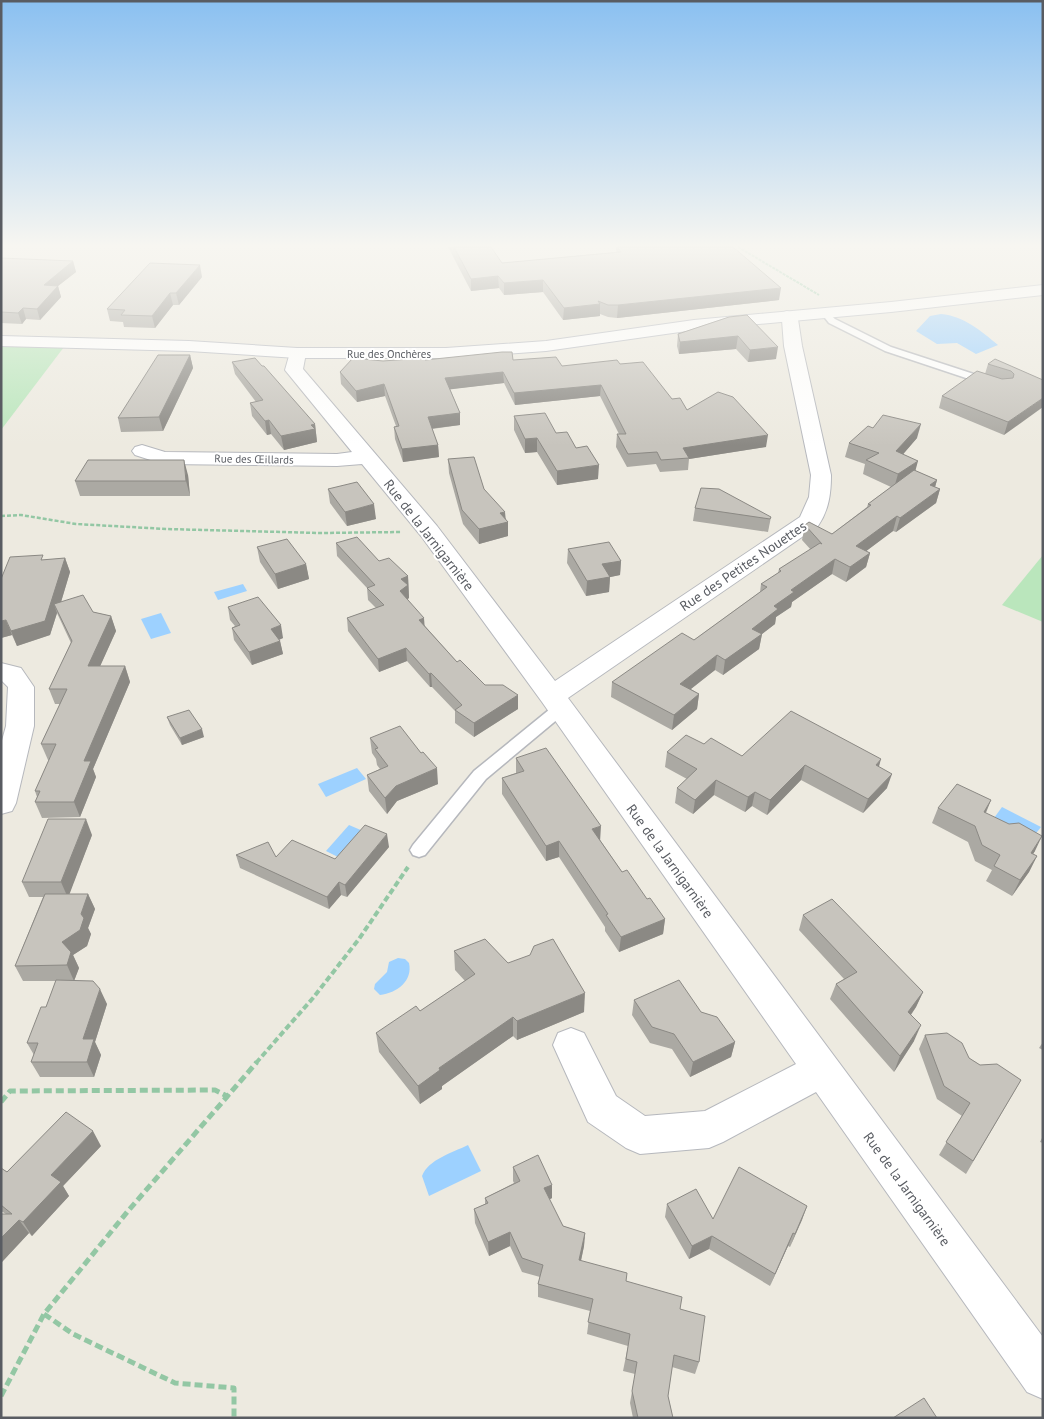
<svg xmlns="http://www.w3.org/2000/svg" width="1044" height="1419" font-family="'PT Sans',sans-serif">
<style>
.green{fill:#bae6bc}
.water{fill:#9dd1ff}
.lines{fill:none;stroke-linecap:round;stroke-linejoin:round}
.lane-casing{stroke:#b6b8bd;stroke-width:3}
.street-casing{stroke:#b6b8bd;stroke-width:2}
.secondary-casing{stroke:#b6b9c0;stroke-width:2}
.path-far3{stroke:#93c7a4;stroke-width:2;stroke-dasharray:3 1;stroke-linecap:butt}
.path-far2{stroke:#93c7a4;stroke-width:2.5;stroke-dasharray:4 2;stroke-linecap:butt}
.path-far1{stroke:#93c7a4;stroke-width:4;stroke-dasharray:6 3;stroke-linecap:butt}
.path{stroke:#93c7a4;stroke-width:5;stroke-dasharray:8 4;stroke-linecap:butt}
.lane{fill:#fff;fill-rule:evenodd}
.street{fill:#fff;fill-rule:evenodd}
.secondary{fill:#fff;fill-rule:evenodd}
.wall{fill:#aba9a3}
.shaded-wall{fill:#8b8984}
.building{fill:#c7c4bd;stroke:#8b8984}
.labels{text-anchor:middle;stroke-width:4;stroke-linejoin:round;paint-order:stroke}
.far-street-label{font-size:11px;fill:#595c62;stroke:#fff}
.street-label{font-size:14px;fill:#595c62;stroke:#fff}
</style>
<rect width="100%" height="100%" fill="#edeae0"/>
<g class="green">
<polygon points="1,346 64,347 1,430"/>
<polygon points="1043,555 1043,622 1002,605"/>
</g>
<g class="water">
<path d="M 941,314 C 964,316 981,331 998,345 L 976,354 L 957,343 L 937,344 L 916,331 L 930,316 Z"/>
<polygon points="243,584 247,591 218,600 214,592"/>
<polygon points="161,613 171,633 151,639 141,619"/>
<polygon points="357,768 366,779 326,797 318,784"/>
<polygon points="1002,807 1041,827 1033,837 994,818"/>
<polygon points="349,825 363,831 340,858 326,851"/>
<path d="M 398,958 L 405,959 L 409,963 C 413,981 397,993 380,995 L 374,989 L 375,984 L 387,972 L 389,962 Z"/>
<path d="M 468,1145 L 481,1171 L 429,1196 L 422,1176 C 429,1159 452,1153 468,1145 Z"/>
</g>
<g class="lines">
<g class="lane-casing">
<g id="lane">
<polygon points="825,310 835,319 891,347 992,380 993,382 992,384 984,384 885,351 829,323 821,313"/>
<polygon points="560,704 565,705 567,709 565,713 486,779 425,855 419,857 413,855 410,850 413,845 474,771 555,705"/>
</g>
</g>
<g class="street-casing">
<g id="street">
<path d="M 787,311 L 793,313 L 798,319 L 802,346 L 831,475 C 831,493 829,510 818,526 L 568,698 L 1043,1337 L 1043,1399 L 1027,1392 L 816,1092 L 723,1142 L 709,1148 L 640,1154 L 626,1148 L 588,1122 L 553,1045 L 558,1033 L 571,1028 L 584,1033 L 616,1096 L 645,1116 L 705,1111 L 796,1064 L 542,702 L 421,536 L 362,464 L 337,466 L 163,464 L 135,455 L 132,451 L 135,447 L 142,445 L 165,452 L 337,454 L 352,452 L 285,370 L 291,349 L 297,348 L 303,349 L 306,353 L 303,369 L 437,526 L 555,681 L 800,517 L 809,497 L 811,475 L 784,346 L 782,320 L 779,316 L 781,313 Z"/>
<polygon points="1,663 21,668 34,687 34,726 16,803 12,811 1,814 1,744 6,726 8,687 1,680"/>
</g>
</g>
<g class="secondary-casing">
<polygon id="secondary" points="1043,285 1043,295 891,312 694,330 546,351 446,358 297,358 189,351 1,346 1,336 189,341 297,348 446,348 546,341 694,320 891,302"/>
</g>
<polyline class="path-far3" points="738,247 819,295"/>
<polyline class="path-far2" points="1,516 21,515 76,524 166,529 320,533 401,532"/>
<polyline class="path-far1" points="256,1063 313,998 359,939 408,867"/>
<g class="path">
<polyline points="1,1102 10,1091 215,1090 229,1097"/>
<polyline points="44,1314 73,1334 175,1383 234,1388 234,1418"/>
<polyline points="1,1396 44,1314 128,1211 257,1062"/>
</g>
<use href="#lane" class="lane"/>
<use href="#street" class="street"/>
<use href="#secondary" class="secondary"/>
</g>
<g class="wall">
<polygon points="448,247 491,247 502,263 616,252 616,247 733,247 779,300 617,318 608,317 600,314 600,316 563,320 543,292 504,295 499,288 471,291"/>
<polygon points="1,258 73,261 76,272 58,286 61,297 40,320 26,319 22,324 1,323"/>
<polygon points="202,277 179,305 173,305 155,328 124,327 123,322 110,321 107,309"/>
<polygon points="729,317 776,359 748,362 736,349 679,354 677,346 678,334"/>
<polygon points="190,355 193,368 163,431 121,432 118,418"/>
<polygon points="425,360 513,360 562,366 620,364 687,410 766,447 689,459 688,470 660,472 656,464 627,467 616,447 617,434 619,434 600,396 515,405 504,383 450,389 460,413 460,425 432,429 438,445 439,457 403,462 395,439 394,427 396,426 385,396 357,402 341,384 340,372 383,361"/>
<polygon points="232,362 315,424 317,442 284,450 271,434 267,435 252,416 250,403 256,402 235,374"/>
<polygon points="988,364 1043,380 1004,435 939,408 942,396 985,374"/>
<polygon points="514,416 556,433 576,448 598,479 557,485 537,452 525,453 514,430"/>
<polygon points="873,428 917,438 903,454 916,471 937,480 935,487 940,489 936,503 896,532 893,531 866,551 870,553 866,567 846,582 832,574 792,602 791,607 776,617 775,624 762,634 759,649 723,675 715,670 691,689 699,694 697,709 672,730 611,697 612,682 694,640 760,592 761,584 778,573 779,569 811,550 802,540 805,525 832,534 867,507 868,504 891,487 863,474 865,464 845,457 849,443"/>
<polygon points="448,459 484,489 506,519 508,536 479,544 463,524 449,473"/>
<polygon points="188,475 190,496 80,496 75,481"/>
<polygon points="328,489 376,519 347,526 330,503"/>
<polygon points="695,508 771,517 768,532 693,521"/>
<polygon points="336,543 379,561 408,576 409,598 407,599 425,626 457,662 485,685 518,709 474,737 455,723 455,711 432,687 430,687 407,661 379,672 348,631 347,618 376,608 368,600 367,588 337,556"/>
<polygon points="257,547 306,564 309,579 278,589 260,562"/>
<polygon points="568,549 621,561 620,575 610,577 609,592 586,596 567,563"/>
<polygon points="65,558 70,572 61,602 93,612 111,616 116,631 100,666 125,666 130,682 93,769 96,777 80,817 42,818 35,802 37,797 35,791 49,760 48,760 41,744 60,704 55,704 49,689 71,643 57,613 50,635 17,646 12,635 1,638 45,560"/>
<polygon points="228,607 283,638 279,640 280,641 283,654 252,665 234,640 232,628 235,626 230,620"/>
<polygon points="167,717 204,737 182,745 170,725"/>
<polygon points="370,738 438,784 397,801 387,814 369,791 367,775 380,769 377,765 376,759 372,753"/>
<polygon points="667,752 742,756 879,767 887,788 863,813 801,780 767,815 752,806 745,812 714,795 693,814 675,803 677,788 687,779 665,767"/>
<polygon points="516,758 600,840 622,872 665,919 663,934 619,952 605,931 605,927 559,857 546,861 502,794 502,778 516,773"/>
<polygon points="991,800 986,813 1035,851 1033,854 1037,856 1029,872 1012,896 986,881 992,870 975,861 968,842 932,823 938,808"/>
<polygon points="92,835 69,894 88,894 95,909 88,928 91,934 87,946 73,955 79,968 74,981 107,1004 95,1042 101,1055 94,1077 40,1077 31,1062 34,1055 27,1043 46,1007 56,981 23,981 15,966 43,897 29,897 22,882"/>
<polygon points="389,847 347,897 341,895 329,909 240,868 236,855 335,859"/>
<polygon points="803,915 923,992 916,1007 911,1015 914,1041 894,1072 830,999 836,984 844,979 799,930"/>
<polygon points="454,951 508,963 584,1012 517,1040 513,1036 442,1086 442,1089 420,1104 379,1052 376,1033 420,1011 465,981 455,970"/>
<polygon points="634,1000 701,1012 735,1042 731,1057 690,1077 672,1049 650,1043 632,1015"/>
<polygon points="925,1035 969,1058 980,1065 1021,1080 966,1174 939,1155 962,1116 937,1099 919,1049"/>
<polygon points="1043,1042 1043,1050 1039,1048"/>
<polygon points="1043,1136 1043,1143 1040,1142"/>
<polygon points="101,1146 63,1186 69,1196 32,1236 29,1233 1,1263 1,1214 6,1214 1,1211 1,1168 7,1172"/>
<polygon points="513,1167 552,1185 552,1198 549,1200 563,1226 585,1233 584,1246 581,1261 626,1281 680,1309 699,1362 695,1374 672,1367 668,1396 673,1418 633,1418 630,1403 635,1374 623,1371 628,1346 587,1334 590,1311 538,1297 538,1284 540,1277 522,1272 510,1246 489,1256 475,1223 474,1209 485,1204 485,1198 514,1183 513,1181"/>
<polygon points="667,1204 713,1219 807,1206 790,1247 788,1246 770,1286 709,1249 689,1259 665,1217"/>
</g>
<g class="shaded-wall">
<polygon points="73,261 76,272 58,286 61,297 40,320 37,309 44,285"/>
<polygon points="200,265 202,277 179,305 176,293"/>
<polygon points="498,276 499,288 471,291 471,279"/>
<polygon points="543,280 543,292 504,295 504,283"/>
<polygon points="781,288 779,300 617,318 618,305"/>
<polygon points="170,293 173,305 155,328 152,316"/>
<polygon points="600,304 600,316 563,320 564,308"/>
<polygon points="23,308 26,319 22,324 18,313"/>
<polygon points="738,336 736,349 679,354 680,342"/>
<polygon points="778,347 776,359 748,362 750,350"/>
<polygon points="190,355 193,368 163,431 159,417"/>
<polygon points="503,372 504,383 445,390 445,378"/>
<polygon points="384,384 385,396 357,402 356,391"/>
<polygon points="601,385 600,396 515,405 514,393"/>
<polygon points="1043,398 1043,407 1004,435 1008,422"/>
<polygon points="460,413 460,425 428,429 428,417"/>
<polygon points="269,420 271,434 267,435 265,421"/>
<polygon points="315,424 317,442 284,450 281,436"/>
<polygon points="921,424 917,438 893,466 896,451"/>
<polygon points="768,435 766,447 689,459 689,458 683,448"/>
<polygon points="537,438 537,452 525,453 525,439"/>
<polygon points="438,445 439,457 403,462 402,449"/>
<polygon points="184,460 188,475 190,496 186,481"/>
<polygon points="918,461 914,476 894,488 898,474"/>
<polygon points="599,465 598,479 557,485 557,471"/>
<polygon points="937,480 933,494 930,485"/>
<polygon points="940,489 936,503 896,532 900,518"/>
<polygon points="374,504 376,519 347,526 345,512"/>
<polygon points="505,512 506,522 508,522 508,536 479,544 479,529 500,513"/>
<polygon points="897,516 893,531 853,561 856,546"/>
<polygon points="870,553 866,567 846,582 850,567"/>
<polygon points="65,558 70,572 58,612 54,604 57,613 50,635 17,646 11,631"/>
<polygon points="835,559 832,574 792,602 791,607 776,617 775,624 762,634 759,649 723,675 725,660 752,629 774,606 791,590"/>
<polygon points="621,561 620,575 601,579 602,564"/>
<polygon points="306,564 309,579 278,589 275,574"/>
<polygon points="408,576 409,598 401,604 400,591 401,579"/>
<polygon points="610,577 609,592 586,596 587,581"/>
<polygon points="111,616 116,631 93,682 88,666"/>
<polygon points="424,618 425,631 419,620"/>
<polygon points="6,620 12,635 1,638 1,621"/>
<polygon points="281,625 283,638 273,642 271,629"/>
<polygon points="280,641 283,654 252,665 249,652"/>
<polygon points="406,648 407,661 379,672 378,659"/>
<polygon points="717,655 715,670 678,699 680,684"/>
<polygon points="125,666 130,682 93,769 96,777 80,817 74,802 84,761"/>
<polygon points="431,673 432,687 430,687 429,674"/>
<polygon points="699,694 697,709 672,730 674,715"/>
<polygon points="518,695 518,709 474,737 474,723"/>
<polygon points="202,729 204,737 182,745 180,738"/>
<polygon points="881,759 877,774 876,765"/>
<polygon points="805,765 801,780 767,815 770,800"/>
<polygon points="437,768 438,784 397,801 387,814 385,798 396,786"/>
<polygon points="892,774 887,788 863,813 868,799"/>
<polygon points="716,780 714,795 693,814 695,800"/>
<polygon points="755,792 752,806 745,812 748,797"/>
<polygon points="991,800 984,816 984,812"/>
<polygon points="86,819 92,835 68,898 61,882"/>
<polygon points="601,826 600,842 592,829"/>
<polygon points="387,834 389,847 347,897 345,885"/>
<polygon points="1042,836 1035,851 1023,869 1031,853"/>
<polygon points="559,841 559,857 546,861 546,846"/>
<polygon points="1037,856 1029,872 1012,896 1020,880"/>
<polygon points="339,882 341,895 329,909 327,897"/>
<polygon points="88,894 95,909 88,928 91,934 87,946 73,955 79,968 74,981 67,965 62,942 81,914"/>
<polygon points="665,919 663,934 619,952 621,937"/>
<polygon points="100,989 107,1004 95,1042 101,1055 94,1077 87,1062 83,1039"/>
<polygon points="923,992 916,1007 902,1027 908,1012"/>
<polygon points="585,993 584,1012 517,1040 517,1021"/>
<polygon points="513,1017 513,1036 442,1086 442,1089 420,1104 418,1086 439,1068"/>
<polygon points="921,1025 914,1041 894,1072 900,1056"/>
<polygon points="735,1042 731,1057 690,1077 693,1062"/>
<polygon points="93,1131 101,1146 63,1186 69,1196 32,1236 23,1222 51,1175"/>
<polygon points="552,1185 552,1198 544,1202 544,1188"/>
<polygon points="807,1206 802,1220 790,1247 795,1234"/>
<polygon points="19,1220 29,1233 1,1263 1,1238"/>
<polygon points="510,1232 510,1246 489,1256 488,1242"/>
<polygon points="585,1233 584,1246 578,1274 579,1260"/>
<polygon points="793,1233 788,1246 770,1286 775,1274"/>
<polygon points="712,1236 709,1249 689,1259 692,1246"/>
</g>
<g class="building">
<polygon points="454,247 491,247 502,263 621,252 617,247 733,247 781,288 618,305 608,305 598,301 600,304 564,308 543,280 504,283 498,276 471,279"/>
<polygon points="1,258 73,261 44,285 58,286 37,309 23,308 18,313 1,312"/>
<polygon points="150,263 200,265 176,293 170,293 152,316 121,315 125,310 107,309"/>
<polygon points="747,315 778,347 750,350 738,336 680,342 678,334 729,317"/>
<polygon points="502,352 512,352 513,360 556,357 562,366 617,360 620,364 643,362 672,399 680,398 687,410 718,392 733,397 768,435 683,448 689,458 661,460 657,452 628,454 617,434 626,434 601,385 514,393 503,372 445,378 460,413 428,417 438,445 402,449 394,427 399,426 384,384 356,391 340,372 353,358 383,361 424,358 425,360"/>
<polygon points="158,355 190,355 159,417 118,418"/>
<polygon points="255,358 262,366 264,366 315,424 311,425 315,429 281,436 269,420 265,421 250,403 263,400 232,362"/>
<polygon points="995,359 1043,380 1043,398 1008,422 942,396 977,371 1002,379 1013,378 1014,374 1011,371 988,364"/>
<polygon points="545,413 556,433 567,432 576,448 587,446 599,465 557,471 537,438 525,439 514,416"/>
<polygon points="883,415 921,424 896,451 918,461 898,474 866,460 879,453 849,443 868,426 873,428"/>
<polygon points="474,457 484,489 505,512 500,513 508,522 479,529 462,510 448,459"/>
<polygon points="88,460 184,460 186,481 75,481"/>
<polygon points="914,470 937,480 930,485 940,489 900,518 897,516 856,546 870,553 850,567 835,559 791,590 794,592 774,606 778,609 752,629 762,634 725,660 717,655 680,684 699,694 674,715 612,682 682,633 694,640 767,587 761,584 781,571 779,569 820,543 822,544 805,525 809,522 832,534 871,505 868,504"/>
<polygon points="357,482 374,504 345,512 328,489"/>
<polygon points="701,488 719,489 771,517 770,519 695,508"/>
<polygon points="357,537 379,561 389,558 408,576 401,579 408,585 400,591 424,618 419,620 457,662 460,660 485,685 503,685 518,695 474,723 455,710 462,705 431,673 429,674 406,648 378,659 347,618 384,605 367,588 375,585 336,543"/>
<polygon points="287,539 306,564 275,574 257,547"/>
<polygon points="609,542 621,561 602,564 610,577 587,581 568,549"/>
<polygon points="43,555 41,560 65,558 45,621 11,631 6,620 1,621 1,579 10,557"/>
<polygon points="83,595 93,612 111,616 88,666 125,666 84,761 91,761 74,802 35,802 40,791 35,791 56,744 41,744 67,689 49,689 72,641 54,604"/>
<polygon points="258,597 281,625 271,629 280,641 249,652 232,628 240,625 228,607"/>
<polygon points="189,710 202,729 180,738 167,717"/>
<polygon points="791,711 881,759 876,765 892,774 868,799 805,765 770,800 755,792 748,797 716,780 695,800 677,788 697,769 667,752 686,735 704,744 711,738 742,756"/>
<polygon points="400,726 421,753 423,752 437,768 396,786 385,798 367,775 388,766 375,749 378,748 370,738"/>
<polygon points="546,748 601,826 592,829 622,872 627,870 647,899 650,898 665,919 621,937 606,915 608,914 559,841 546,846 502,778 524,771 516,758"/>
<polygon points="957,784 991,800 984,812 1009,824 1019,823 1042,836 1031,853 1037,856 1020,880 994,866 1000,855 982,845 975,826 938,808"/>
<polygon points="48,819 86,819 61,882 22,882"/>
<polygon points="365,825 387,834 345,885 339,882 327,897 236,855 268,842 276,857 292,840 335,859"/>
<polygon points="45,894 88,894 81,914 84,918 80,930 62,942 71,952 67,965 15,966"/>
<polygon points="832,899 923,992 908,1012 921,1025 900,1056 836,984 857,972 803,915"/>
<polygon points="485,939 508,963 530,955 534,946 553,939 585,993 517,1021 513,1017 439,1068 440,1070 418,1086 376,1033 416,1006 420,1011 475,974 454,951"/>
<polygon points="56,980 93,981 100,989 83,1039 94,1039 87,1062 31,1062 38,1043 27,1043 41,1007 46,1007"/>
<polygon points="679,980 701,1012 717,1017 735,1042 693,1062 674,1034 652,1027 634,1000"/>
<polygon points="947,1033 962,1043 969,1058 980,1065 997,1064 1021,1080 973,1161 946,1142 970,1103 944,1086 925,1035"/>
<polygon points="66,1112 93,1131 51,1175 61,1182 23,1222 19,1220 1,1238 1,1214 12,1214 1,1205 1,1168 7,1172"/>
<polygon points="538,1155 552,1185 544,1188 563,1226 585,1233 579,1260 627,1273 626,1281 682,1297 680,1309 705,1316 699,1362 674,1355 668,1396 673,1418 638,1418 632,1391 637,1362 626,1359 630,1334 588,1322 593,1299 538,1284 543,1265 522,1258 510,1232 488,1242 474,1209 488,1203 485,1198 520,1181 513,1167"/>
<polygon points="739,1167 807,1206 795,1234 793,1233 775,1274 712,1236 692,1246 667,1204 696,1189 713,1219"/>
<polygon points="924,1398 937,1418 893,1418"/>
</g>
<linearGradient id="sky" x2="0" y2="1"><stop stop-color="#8ac0f1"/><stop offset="0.55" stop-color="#f7f6f1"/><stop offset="1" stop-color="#f7f6f1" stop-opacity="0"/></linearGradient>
<rect width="1044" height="446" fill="url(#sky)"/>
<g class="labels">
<g class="far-street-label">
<text x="389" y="358">Rue des Onchères</text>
<text transform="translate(254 459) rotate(1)" y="4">Rue des Œillards</text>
</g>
<g class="street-label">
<text transform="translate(429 535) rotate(52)" y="5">Rue de la Jarnigarnière</text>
<text transform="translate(743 566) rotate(-34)" y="5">Rue des Petites Nouettes</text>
<text transform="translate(670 861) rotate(54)" y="5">Rue de la Jarnigarnière</text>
<text transform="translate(907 1189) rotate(54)" y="5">Rue de la Jarnigarnière</text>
</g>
</g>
<rect width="1044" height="1419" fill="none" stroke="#595c62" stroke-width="5"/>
</svg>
